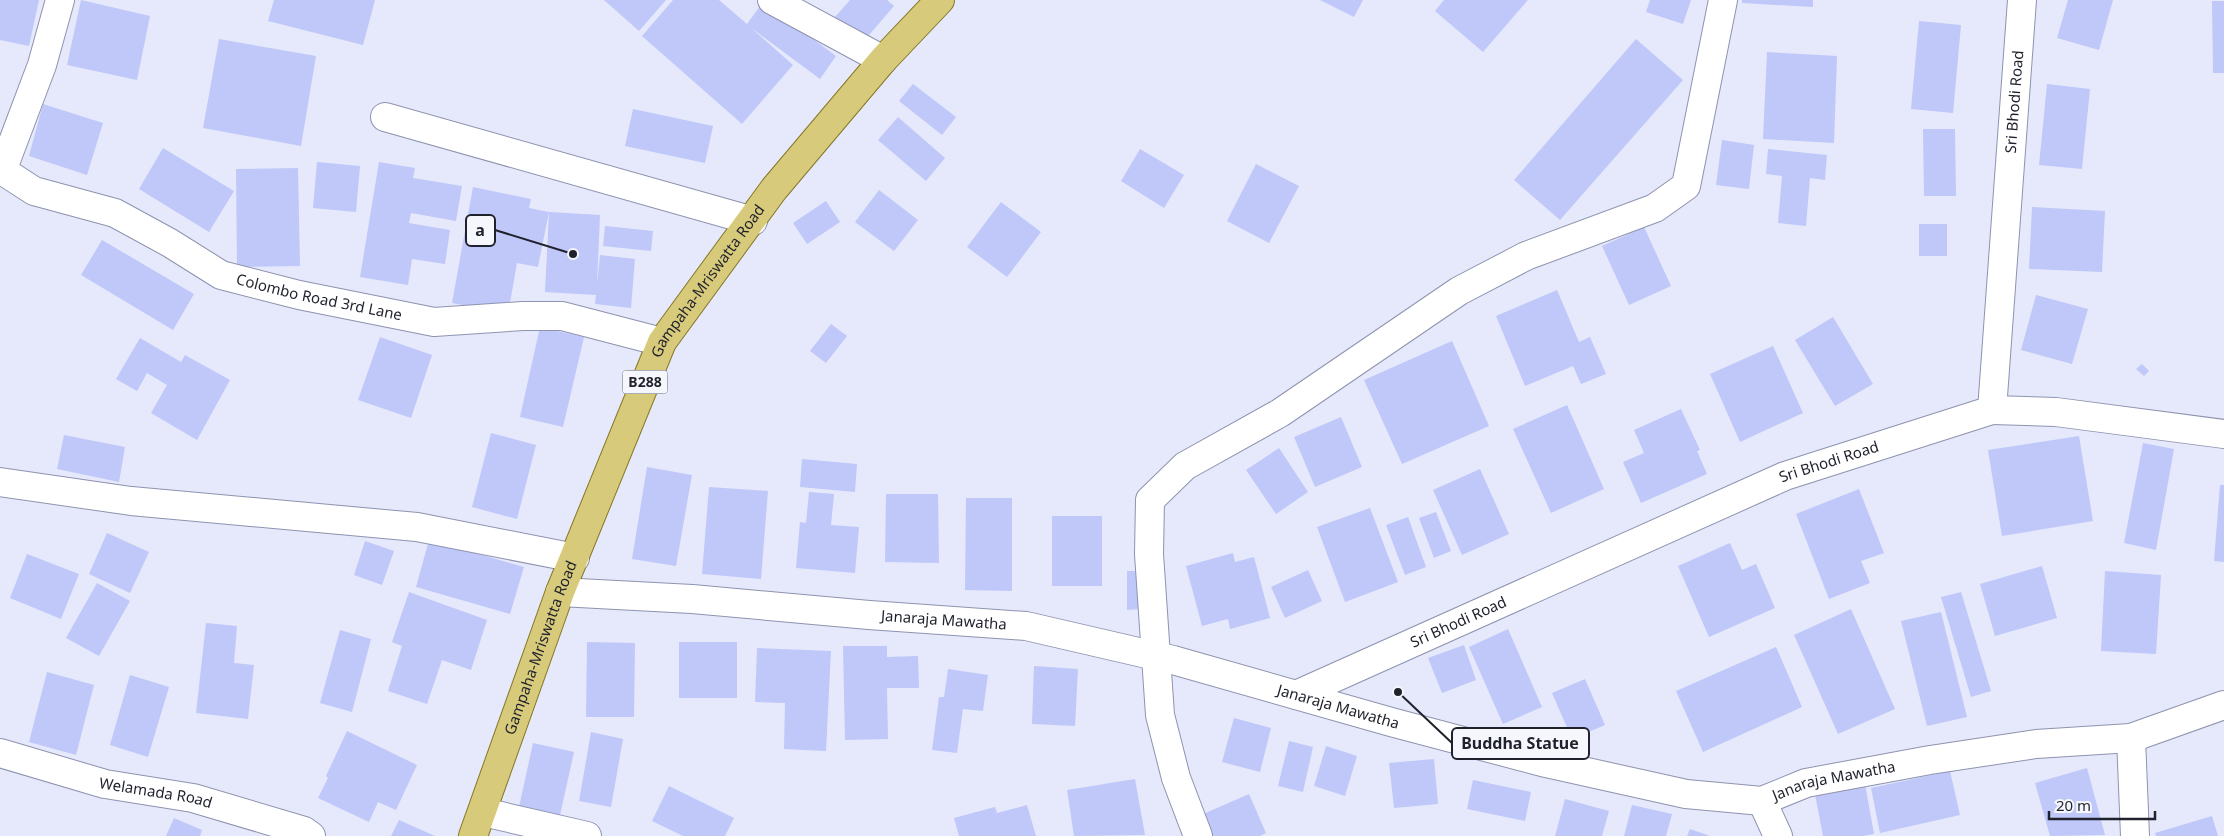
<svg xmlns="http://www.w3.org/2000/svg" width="2224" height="836" font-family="'Noto Sans',sans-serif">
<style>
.building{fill:#bfc8f9}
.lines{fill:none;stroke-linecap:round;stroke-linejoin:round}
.minor-casing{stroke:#8e93af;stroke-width:30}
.primary-casing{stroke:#857725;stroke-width:30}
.minor{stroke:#fff;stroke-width:28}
.primary{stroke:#d7ca7a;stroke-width:28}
.labels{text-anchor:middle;stroke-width:5;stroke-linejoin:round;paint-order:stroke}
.shield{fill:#f5f7fd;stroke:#5f616b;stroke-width:1}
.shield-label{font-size:14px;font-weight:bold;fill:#1f212c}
.street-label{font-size:15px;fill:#1f212c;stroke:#f5f7fd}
.leader{fill:none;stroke:#1f212c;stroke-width:2}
.callout-dot{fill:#1f212c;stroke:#f5f7fd;stroke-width:2}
.callout{fill:#f5f7fd;stroke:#1f212c;stroke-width:2}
.callout-label{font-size:16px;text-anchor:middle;font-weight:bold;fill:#1f212c}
</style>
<rect width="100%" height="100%" fill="#e5e9fb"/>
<g class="building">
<polygon points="0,0 39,0 29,46 0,40"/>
<polygon points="81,0 150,16 137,80 67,65"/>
<polygon points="274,0 375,0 363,45 268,21"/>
<polygon points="604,0 666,0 639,31"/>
<polygon points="673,0 719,0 747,24 763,2 836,56 820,79 750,27 793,65 742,124 642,36"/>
<polygon points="850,0 887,0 894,6 863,42 835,17"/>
<polygon points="1320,0 1363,0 1354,17"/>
<polygon points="1444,0 1528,0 1483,52 1435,11"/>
<polygon points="1650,0 1691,0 1683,24 1646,12"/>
<polygon points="1742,0 1813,0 1813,7 1742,3"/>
<polygon points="2068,0 2113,0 2099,50 2057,38"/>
<polygon points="2212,1 2224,1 2224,73 2213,73"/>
<polygon points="1919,21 1961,25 1953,113 1911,109"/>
<polygon points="219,39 316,56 301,146 203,128"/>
<polygon points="1636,39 1683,80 1560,220 1514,180"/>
<polygon points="1767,52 1837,56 1834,143 1763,139"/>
<polygon points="913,84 956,117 942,135 899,101"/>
<polygon points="2047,84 2090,89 2082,169 2039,165"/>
<polygon points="43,104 103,123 87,175 29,156"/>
<polygon points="633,109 713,126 705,163 625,146"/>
<polygon points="898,117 945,158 926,181 878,140"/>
<polygon points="1923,129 1955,129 1956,196 1924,196"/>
<polygon points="1722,140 1754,145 1749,189 1716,185"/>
<polygon points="163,148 234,191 209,232 139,189"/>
<polygon points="1140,149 1184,175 1164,208 1121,181"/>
<polygon points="1768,149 1827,155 1825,180 1810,178 1806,226 1778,223 1782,176 1766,174"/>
<polygon points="317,162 360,166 356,212 313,208"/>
<polygon points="379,162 415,168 413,178 462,186 456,221 411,213 409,223 450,230 445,264 412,259 408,285 360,277"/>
<polygon points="1256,164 1299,186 1269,243 1227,221"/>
<polygon points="298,168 300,266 237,267 236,169"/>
<polygon points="473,187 531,199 529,208 549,212 538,267 517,263 508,314 452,303"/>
<polygon points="879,190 918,220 894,251 855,222"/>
<polygon points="826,201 840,222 807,244 793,223"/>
<polygon points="1001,202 1041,232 1007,277 967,247"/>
<polygon points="2032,207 2105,211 2102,272 2029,269"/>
<polygon points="549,212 600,215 597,285 600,255 635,259 631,308 595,304 596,295 545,292"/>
<rect x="1919" y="224" width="28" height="32"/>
<polygon points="605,226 653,231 651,251 603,246"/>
<polygon points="1644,227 1671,286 1629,305 1602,246"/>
<polygon points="102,240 194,294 173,330 81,275"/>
<polygon points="1557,290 1579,342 1590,337 1606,374 1581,384 1573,366 1525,386 1496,316"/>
<polygon points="2036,295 2088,309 2072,364 2021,350"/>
<polygon points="1833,317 1873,384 1835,406 1795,340"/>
<polygon points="831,324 847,336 826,363 810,351"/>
<polygon points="540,327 584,337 563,427 520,417"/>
<polygon points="380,337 432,355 411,418 358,400"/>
<polygon points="140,338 181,362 185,355 230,380 197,440 151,413 167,385 147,373 137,391 116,379"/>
<polygon points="1452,341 1489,426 1402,464 1364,380"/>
<polygon points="1773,346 1803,413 1740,442 1710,374"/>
<polygon points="2142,364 2149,371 2144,376 2136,369"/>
<polygon points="1567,405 1604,489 1551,513 1513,429"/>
<polygon points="1681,409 1700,450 1697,451 1707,474 1641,503 1623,462 1644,453 1634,430"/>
<polygon points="1341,417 1362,467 1315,487 1294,437"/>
<polygon points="491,433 536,445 517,519 472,507"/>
<polygon points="64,435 125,447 119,482 57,469"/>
<polygon points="2079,436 2093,521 2002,536 1988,450"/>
<polygon points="2143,443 2174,449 2156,550 2124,543"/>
<polygon points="1279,448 1308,492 1276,514 1246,470"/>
<polygon points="802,459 857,464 855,492 800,487"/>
<polygon points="647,467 692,475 676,566 632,559"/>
<polygon points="1480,469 1509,534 1462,555 1433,490"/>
<polygon points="2220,485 2224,485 2224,562 2214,561"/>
<polygon points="709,487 768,491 761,579 702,574"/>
<polygon points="1859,489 1884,553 1861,561 1870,583 1829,599 1796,514"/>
<polygon points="809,492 834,494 831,525 859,527 855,573 796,568 800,522 806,523"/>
<polygon points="886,494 938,494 939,563 885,562"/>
<polygon points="966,498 1012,498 1012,591 965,590"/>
<polygon points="1370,508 1398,582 1345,602 1317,527"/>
<polygon points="1436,512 1451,551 1434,558 1419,518"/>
<rect x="1052" y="516" width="50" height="70"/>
<polygon points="1408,517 1426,567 1405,575 1386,525"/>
<polygon points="107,533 149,552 130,593 89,574"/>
<polygon points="429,540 524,567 510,614 416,587"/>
<polygon points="365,541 394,551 382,585 354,575"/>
<polygon points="1730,543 1742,570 1756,564 1775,608 1709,637 1678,566"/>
<polygon points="1233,553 1235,562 1254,557 1270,618 1230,629 1228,619 1202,626 1186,566"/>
<polygon points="27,554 79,574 61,619 10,598"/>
<polygon points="2042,566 2057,618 1995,636 1980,584"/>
<polygon points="1308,570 1322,601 1285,618 1271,587"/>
<polygon points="1127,571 1142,571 1142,609 1127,610"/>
<polygon points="2105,571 2161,575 2156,654 2101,651"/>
<polygon points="97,583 130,601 99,656 66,638"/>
<polygon points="409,592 487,620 471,670 442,660 427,704 388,691 402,646 392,642"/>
<polygon points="1961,592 1991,691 1971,697 1941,597"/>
<polygon points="1851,609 1895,709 1838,734 1794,635"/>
<polygon points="1941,612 1967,717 1927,726 1901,621"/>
<polygon points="206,623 237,626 234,663 254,665 248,719 196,713"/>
<polygon points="1508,629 1542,707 1503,724 1469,647"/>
<polygon points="340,630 371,639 352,712 320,703"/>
<polygon points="587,642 635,643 634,717 586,717"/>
<rect x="679" y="642" width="58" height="56"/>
<polygon points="1464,645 1476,680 1442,693 1428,658"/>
<polygon points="843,646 887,646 887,657 918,656 919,688 887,688 888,739 845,740"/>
<polygon points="1776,647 1802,707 1703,752 1676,691"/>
<polygon points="757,648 831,651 826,751 784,749 785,703 755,702"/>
<polygon points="1034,666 1078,669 1075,726 1032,724"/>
<polygon points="948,669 988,675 983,711 963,709 957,753 932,750 939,697 944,697"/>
<polygon points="47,672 94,685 76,755 29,742"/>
<polygon points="130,675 169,687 148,757 110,745"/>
<polygon points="1585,679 1605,725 1572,739 1552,693"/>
<polygon points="1234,718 1271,728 1260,772 1222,762"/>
<polygon points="347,731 417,765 396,810 378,802 369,822 318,798 328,778 326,776"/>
<polygon points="591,732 623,739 611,807 579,801"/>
<polygon points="1289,741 1313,747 1303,792 1278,786"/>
<polygon points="533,743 574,752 560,815 519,807"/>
<polygon points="1326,746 1357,756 1345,796 1314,786"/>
<polygon points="1434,759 1438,804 1394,808 1389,763"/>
<polygon points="2087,768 2105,835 2050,836 2035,783"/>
<polygon points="1950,771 1960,815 1880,833 1871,788"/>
<polygon points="1135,779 1145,835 1074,836 1067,790"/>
<polygon points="1473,780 1531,792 1525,821 1467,809"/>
<polygon points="1865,784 1874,834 1862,836 1823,836 1815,794"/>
<polygon points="669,786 734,818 725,836 683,836 652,821"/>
<polygon points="1249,794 1266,833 1260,836 1210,836 1201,815"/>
<polygon points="1565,799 1609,811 1602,836 1555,836"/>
<polygon points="1027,805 1036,836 959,836 954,818 995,807 997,813"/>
<polygon points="1632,805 1672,814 1666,836 1624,836"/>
<polygon points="2212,816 2218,836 2156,836 2155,833"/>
<polygon points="174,818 202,830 200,836 166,836"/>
<polygon points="399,820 435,836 391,836"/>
<polygon points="1690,829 1710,836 1687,836"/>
</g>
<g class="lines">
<g class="minor-casing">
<g id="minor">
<polyline points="772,0 883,60"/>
<polyline points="385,117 753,221"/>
<path id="s1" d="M 0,169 L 34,191 L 115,213 L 170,243 L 221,275 L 299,295 L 434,322 L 523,316 L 562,316 L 662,342"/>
<polyline points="2,171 42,65 60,0"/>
<polyline points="1992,410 2056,412 2224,434"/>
<polyline points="0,482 131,501 417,527 575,558"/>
<path id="s2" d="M 560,592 L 692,599 L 869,615 L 1026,626 L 1173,660 L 1391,722 L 1542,762 L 1686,794 L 1762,801 L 1806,783 L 1930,760 L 2036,744 L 2131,738 L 2224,705"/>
<path id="s3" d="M 1296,695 L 1785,476 L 1992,410 L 2022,0"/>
<polyline points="2131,738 2135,836"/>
<path id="s4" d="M 0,753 L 105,784 L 193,798 L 304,831 L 311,836"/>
<polyline points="1762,801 1778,836"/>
<polyline points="483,812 587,836"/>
<polyline points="1198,836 1176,778 1160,715 1149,554 1150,500 1185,466 1280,413 1459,291 1526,256 1655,208 1686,186 1723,0"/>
</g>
</g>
<g class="primary-casing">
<g id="primary">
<path id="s5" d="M 473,836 L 560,592 L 662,342 L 774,189 L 883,60 L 940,0"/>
</g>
</g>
<use href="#minor" class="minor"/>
<use href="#primary" class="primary"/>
</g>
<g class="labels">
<rect class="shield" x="622.5" y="370.5" width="45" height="23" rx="4"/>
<g class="shield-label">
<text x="645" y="387">B288</text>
</g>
<g class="street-label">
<text dy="5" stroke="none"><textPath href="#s3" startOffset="1062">Sri Bhodi Road</textPath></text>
<text dy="5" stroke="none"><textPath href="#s5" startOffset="605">Gampaha-Mriswatta Road</textPath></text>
<text dy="5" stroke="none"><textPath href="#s1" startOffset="348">Colombo Road 3rd Lane</textPath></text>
<text dy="5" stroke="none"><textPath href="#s3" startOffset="582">Sri Bhodi Road</textPath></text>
<text dy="5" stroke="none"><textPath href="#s2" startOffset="385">Janaraja Mawatha</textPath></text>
<text dy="5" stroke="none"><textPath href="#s3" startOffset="178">Sri Bhodi Road</textPath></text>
<text dy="5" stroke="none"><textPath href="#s5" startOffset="200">Gampaha-Mriswatta Road</textPath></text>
<text dy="5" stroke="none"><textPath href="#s2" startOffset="790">Janaraja Mawatha</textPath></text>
<text dy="5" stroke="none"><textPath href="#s2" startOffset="1300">Janaraja Mawatha</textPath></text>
<text dy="5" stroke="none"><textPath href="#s4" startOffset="161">Welamada Road</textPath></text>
</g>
</g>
<path class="leader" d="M573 254L495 230M1398 692L1452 743"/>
<g class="callout-dot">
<circle cx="573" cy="254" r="5"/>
<circle cx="1398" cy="692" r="5"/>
</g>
<g class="callout">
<rect x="466" y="215" width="29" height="31" rx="5"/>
<rect x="1452" y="728" width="137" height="31" rx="5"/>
</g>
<g class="callout-label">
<text x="480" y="236">a</text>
<text x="1520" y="749">Buddha Statue</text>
</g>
<path d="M2049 811v8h106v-8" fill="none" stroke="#1f212c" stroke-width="2.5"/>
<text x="2056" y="811" font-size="15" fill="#1f212c" stroke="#f5f7fd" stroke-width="4" paint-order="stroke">20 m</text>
</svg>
